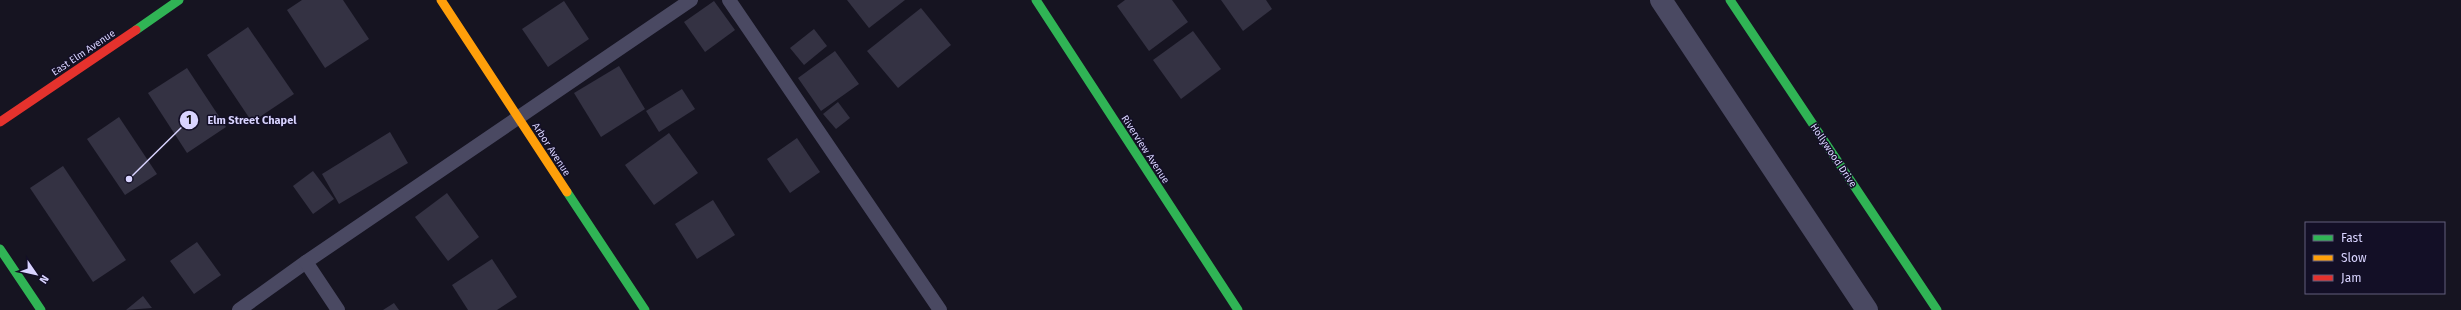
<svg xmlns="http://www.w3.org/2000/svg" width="2461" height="310" font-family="'Fira Sans',sans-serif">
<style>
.building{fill:#343243}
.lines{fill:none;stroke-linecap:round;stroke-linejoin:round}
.lane{stroke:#4a4962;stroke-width:14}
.street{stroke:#4a4962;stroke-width:22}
.fast{stroke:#30b455;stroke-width:9}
.slow{stroke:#ff9f0a;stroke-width:9}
.jam{stroke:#e5322d;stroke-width:9}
.labels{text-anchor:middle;stroke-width:3;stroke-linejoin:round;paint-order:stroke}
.street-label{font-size:10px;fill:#d9d4ff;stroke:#130f26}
.leader{fill:none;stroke:#d9d4ff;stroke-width:1.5}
.callout-dot{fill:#d9d4ff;stroke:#130f26;stroke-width:1.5}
.mark-label{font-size:12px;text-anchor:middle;font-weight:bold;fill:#111}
.callout-label{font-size:11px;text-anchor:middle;font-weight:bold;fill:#d9d4ff;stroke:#130f26;stroke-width:3;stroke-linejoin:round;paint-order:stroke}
</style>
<rect width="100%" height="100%" fill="#161421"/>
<g class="building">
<polygon points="302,0 343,0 369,39 325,68 287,10"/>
<polygon points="847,0 905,0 869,28"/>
<polygon points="1125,0 1172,0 1188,22 1149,51 1117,6"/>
<polygon points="1221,0 1266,0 1272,9 1243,31"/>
<polygon points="564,1 589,39 548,67 522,29"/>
<polygon points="714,1 735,30 705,52 684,22"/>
<polygon points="921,8 951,45 898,88 867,51"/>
<polygon points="248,27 294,94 252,122 207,55"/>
<polygon points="814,29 827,46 804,65 790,48"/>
<polygon points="1193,31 1221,69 1181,99 1153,60"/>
<polygon points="835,51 859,84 821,111 798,78"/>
<polygon points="619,66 645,109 601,137 574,93"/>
<polygon points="187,68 226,127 187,153 148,93"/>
<polygon points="682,89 695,109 659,132 646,111"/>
<polygon points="838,102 850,118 836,129 823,114"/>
<polygon points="119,117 157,174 125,195 87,139"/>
<polygon points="390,132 408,163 339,204 322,174"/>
<polygon points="669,133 698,173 654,205 625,165"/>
<polygon points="797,138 820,172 790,193 767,159"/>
<polygon points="63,166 126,260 93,282 30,188"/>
<polygon points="313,171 334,199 313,214 293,186"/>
<polygon points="447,193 479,237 448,261 415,217"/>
<polygon points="713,200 735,235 697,259 675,224"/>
<polygon points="197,242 221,275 194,294 170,261"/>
<polygon points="492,259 517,297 497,310 468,310 452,285"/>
<polygon points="143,296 152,308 126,310"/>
<polygon points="394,303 399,310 383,310"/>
</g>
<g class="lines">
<g class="lane">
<polyline points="729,0 940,310"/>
<polyline points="239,310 306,262"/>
<polyline points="338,310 306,262 691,0"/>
</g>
<polyline class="street" points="1661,0 1867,310"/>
<g class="fast">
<polyline points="1036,0 1238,310"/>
<polyline points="1730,0 1937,310"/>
<polyline points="136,30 179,0"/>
<polyline points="567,192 645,310"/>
<polyline points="0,249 41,310"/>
</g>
<polyline class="slow" points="441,0 567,192"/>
<polyline class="jam" points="0,122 136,30"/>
</g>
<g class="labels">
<g class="street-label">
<text transform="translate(83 52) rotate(-34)" y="4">East Elm Avenue</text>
<text transform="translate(552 149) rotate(57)" y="4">Arbor Avenue</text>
<text transform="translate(1146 149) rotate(57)" y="4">Riverview Avenue</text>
<text transform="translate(1834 155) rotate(56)" y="4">Hollywood Drive</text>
</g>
</g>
<path class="leader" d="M129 179L189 120"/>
<g class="callout-dot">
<circle cx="129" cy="179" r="4"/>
<circle cx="189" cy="120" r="10"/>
</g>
<g class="mark-label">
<text x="189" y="124">1</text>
</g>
<g class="callout-label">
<text x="252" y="124">Elm Street Chapel</text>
</g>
<rect x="2305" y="222" width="140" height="72" fill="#130f26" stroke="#625e7d"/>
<rect x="2313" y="235" width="20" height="6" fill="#30b455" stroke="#625e7d"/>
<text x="2341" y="242" font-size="12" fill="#d9d4ff">Fast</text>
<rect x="2313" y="255" width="20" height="6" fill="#ff9f0a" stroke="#625e7d"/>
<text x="2341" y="262" font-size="12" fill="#d9d4ff">Slow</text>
<rect x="2313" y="275" width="20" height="6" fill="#e5322d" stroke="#625e7d"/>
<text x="2341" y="282" font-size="12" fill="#d9d4ff">Jam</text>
<g transform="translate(36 274) rotate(124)" stroke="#130f26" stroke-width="3" paint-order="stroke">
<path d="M0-3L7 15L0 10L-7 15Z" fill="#d9d4ff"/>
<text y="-6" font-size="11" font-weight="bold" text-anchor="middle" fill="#d9d4ff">N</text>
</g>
</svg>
